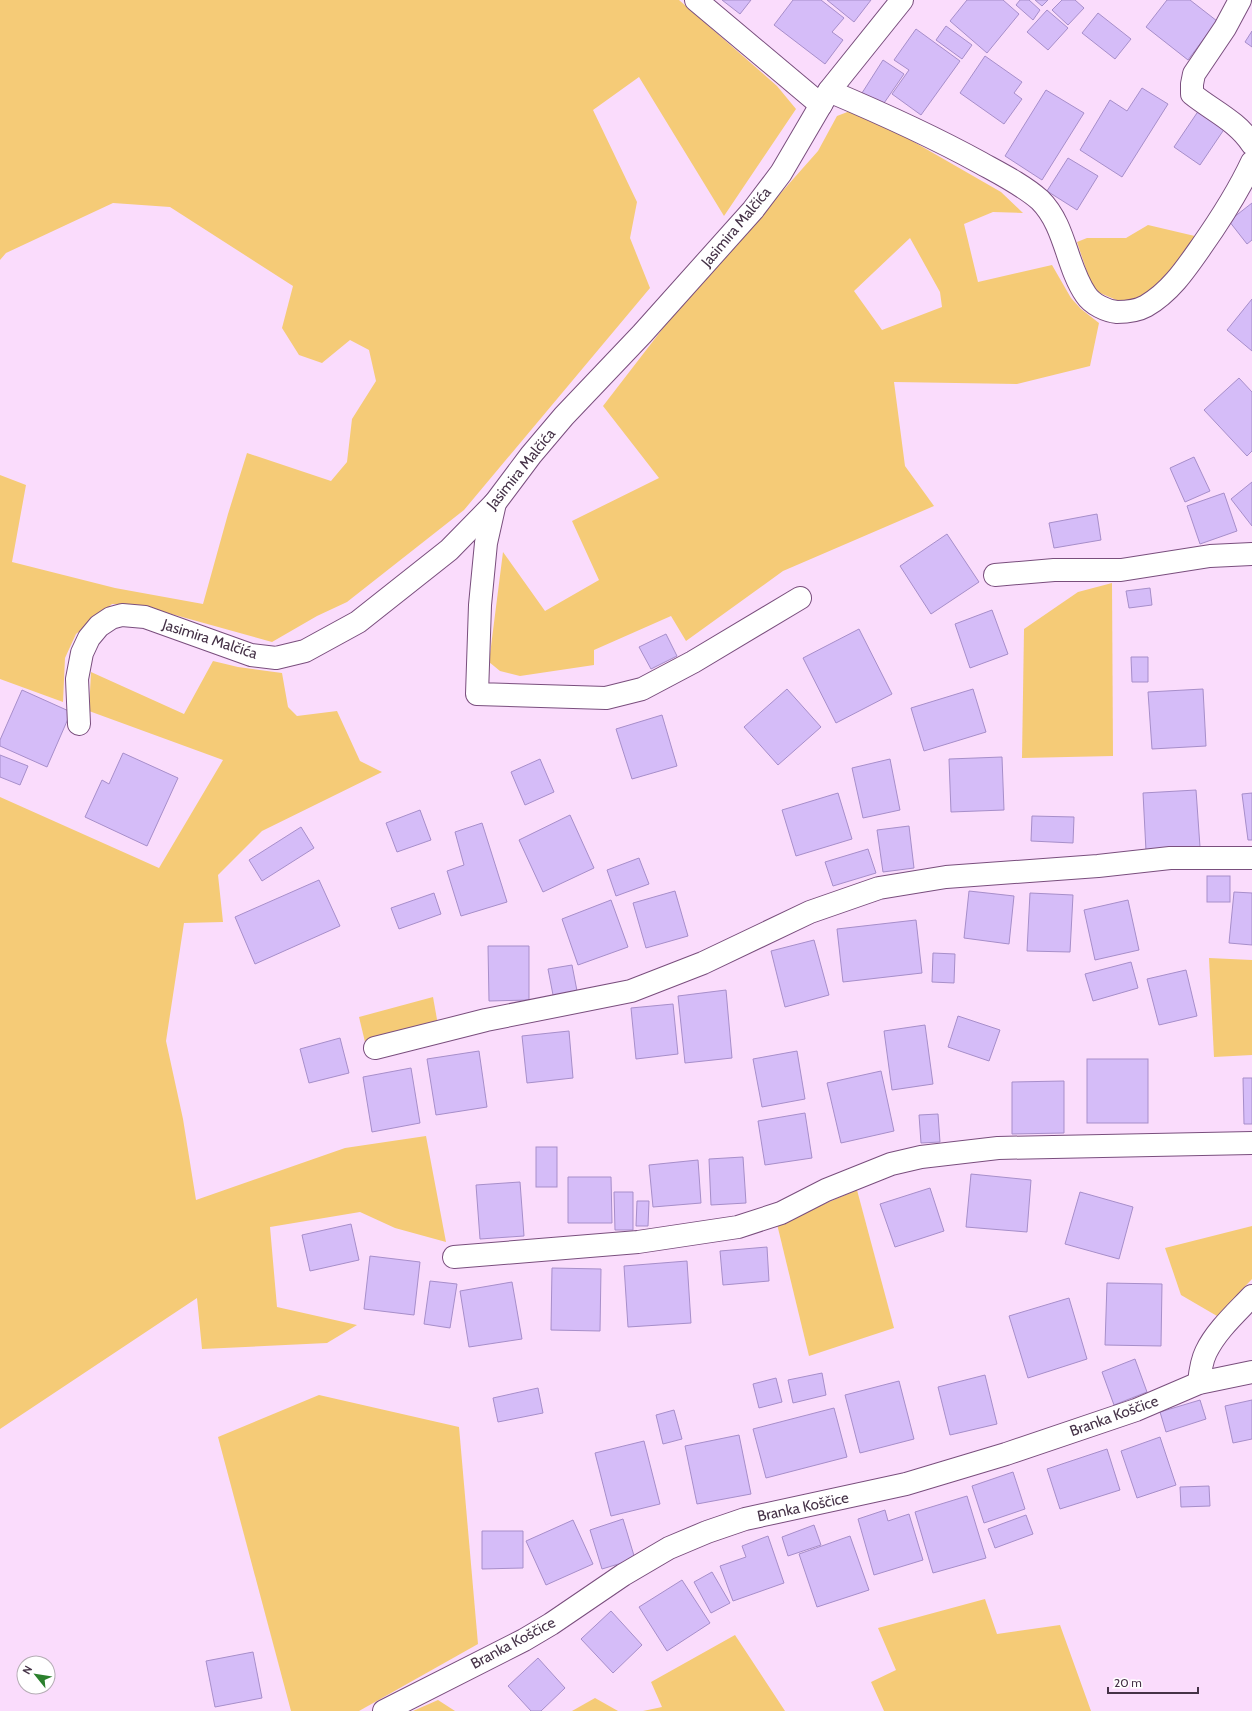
<svg xmlns="http://www.w3.org/2000/svg" width="1252" height="1711" font-family="Cabin,sans-serif">
<style>
.green{fill:#f5cb77;fill-rule:evenodd}
.building{fill:#d5bcf8;stroke:#a78eca}
.lines{fill:none;stroke-linecap:round;stroke-linejoin:round}
.minor-casing{stroke:#794e7d;stroke-width:24}
.minor{stroke:#fff;stroke-width:22}
.labels{text-anchor:middle;stroke-width:3;stroke-linejoin:round;paint-order:stroke}
.street-label{font-size:15px;fill:#453247;stroke:#fff}
</style>
<rect width="100%" height="100%" fill="#fadcfc"/>
<g class="green">
<polygon points="0,0 679,0 777,86 796,109 724,216 639,77 593,110 637,202 630,238 650,288 464,510 347,602 317,616 272,642 139,605 112,604 76,634 65,658 63,702 0,679 0,475 26,485 12,562 115,588 203,604 228,514 247,453 331,481 347,462 352,419 376,381 369,350 350,340 322,363 299,355 282,328 293,286 170,207 113,203 6,253 0,260"/>
<path d="M 850,111 L 860,111 L 1001,192 L 1023,213 L 993,212 L 964,224 L 978,282 L 1052,265 L 1071,298 L 1081,309 L 1099,323 L 1090,366 L 1017,384 L 894,382 L 905,466 L 934,506 L 783,571 L 686,641 L 671,616 L 594,650 L 594,665 L 520,676 L 500,671 L 489,662 L 503,552 L 545,611 L 599,580 L 572,521 L 659,478 L 603,406 L 677,310 L 818,151 L 837,116 ZM 910,238 L 940,292 L 942,307 L 882,330 L 854,291 Z"/>
<polygon points="1148,225 1199,237 1153,289 1132,301 1121,302 1100,293 1091,284 1077,242 1087,238 1126,238"/>
<polygon points="1112,583 1113,756 1022,758 1024,629 1078,592"/>
<polygon points="213,661 238,667 282,673 288,707 297,716 337,711 360,761 382,772 262,831 218,875 223,922 184,923 166,1041 183,1119 196,1200 345,1148 426,1136 446,1242 395,1228 360,1212 270,1227 277,1307 357,1325 327,1343 202,1349 197,1298 0,1429 0,797 159,868 223,760 89,711 91,672 184,714"/>
<polygon points="1209,958 1252,960 1252,1055 1214,1057"/>
<polygon points="433,997 438,1025 365,1042 359,1017"/>
<polygon points="857,1190 894,1328 809,1356 777,1224"/>
<polygon points="1252,1226 1252,1279 1217,1316 1181,1295 1165,1248"/>
<polygon points="319,1395 459,1427 478,1644 359,1711 291,1711 218,1437"/>
<polygon points="985,1599 997,1634 1060,1625 1091,1711 884,1711 871,1682 896,1670 878,1628"/>
<polygon points="735,1635 785,1711 643,1711 662,1707 651,1682"/>
<polygon points="595,1698 618,1711 572,1711"/>
<polygon points="438,1700 455,1711 413,1711"/>
</g>
<g class="building">
<polygon points="722,0 751,0 740,14"/>
<polygon points="793,0 821,0 844,18 832,32 843,40 825,64 774,25"/>
<polygon points="827,0 871,0 854,22"/>
<polygon points="967,0 1003,0 1019,14 987,53 950,21"/>
<polygon points="1020,0 1029,0 1040,10 1033,20 1016,5"/>
<polygon points="1035,0 1048,0 1042,6"/>
<polygon points="1062,0 1075,0 1084,8 1068,25 1052,10"/>
<polygon points="1167,0 1190,0 1217,21 1188,60 1146,27"/>
<polygon points="1047,10 1068,28 1048,50 1027,32"/>
<polygon points="1098,13 1131,39 1115,59 1082,33"/>
<polygon points="946,26 972,45 962,59 936,40"/>
<polygon points="916,29 960,61 921,115 892,94 909,70 894,60"/>
<polygon points="1252,31 1252,47 1245,42"/>
<polygon points="985,56 1022,82 1014,93 1022,99 1004,124 960,93"/>
<polygon points="883,60 904,74 882,106 862,93"/>
<polygon points="1142,88 1168,104 1122,177 1080,150 1110,100 1127,111"/>
<polygon points="1046,90 1084,113 1042,180 1005,156"/>
<polygon points="1199,110 1225,128 1200,165 1174,147"/>
<polygon points="1068,158 1098,176 1077,210 1047,191"/>
<polygon points="1252,203 1252,240 1247,244 1229,221"/>
<polygon points="1252,299 1252,351 1227,330"/>
<polygon points="1239,378 1252,392 1252,451 1247,456 1204,410"/>
<polygon points="1194,457 1210,491 1185,502 1170,468"/>
<polygon points="1252,482 1252,526 1231,499"/>
<polygon points="1224,493 1237,531 1200,544 1187,506"/>
<polygon points="1097,514 1101,540 1054,548 1049,523"/>
<polygon points="947,534 979,582 931,614 900,566"/>
<polygon points="1150,588 1152,605 1129,608 1126,591"/>
<polygon points="992,610 1008,654 970,668 955,624"/>
<polygon points="859,629 892,694 836,723 803,658"/>
<polygon points="666,634 677,656 651,669 639,647"/>
<polygon points="1131,657 1148,657 1148,682 1132,682"/>
<polygon points="787,689 821,727 778,765 744,727"/>
<polygon points="973,689 986,732 924,751 911,708"/>
<polygon points="1203,689 1206,746 1152,749 1148,692"/>
<polygon points="22,690 71,712 47,767 0,746 0,740"/>
<polygon points="662,715 677,766 632,779 616,729"/>
<polygon points="123,753 178,778 147,846 85,817 102,780 109,784"/>
<polygon points="0,755 28,766 20,785 0,777"/>
<polygon points="1002,757 1004,810 951,812 949,759"/>
<polygon points="540,759 554,792 525,805 511,772"/>
<polygon points="890,759 900,810 863,818 852,768"/>
<polygon points="1196,790 1200,847 1146,851 1143,793"/>
<polygon points="838,793 852,839 796,856 782,810"/>
<polygon points="1252,793 1252,840 1248,840 1242,794"/>
<polygon points="420,810 431,840 397,852 386,823"/>
<polygon points="570,815 594,868 543,892 519,840"/>
<polygon points="1032,816 1074,817 1073,843 1031,841"/>
<polygon points="482,823 507,902 461,916 447,871 464,865 455,832"/>
<polygon points="909,826 914,868 883,872 877,830"/>
<polygon points="301,827 314,848 262,881 249,860"/>
<polygon points="868,849 876,873 833,886 825,862"/>
<polygon points="639,858 649,884 616,896 607,870"/>
<rect x="1207" y="876" width="23" height="26"/>
<polygon points="319,880 340,926 255,964 235,917"/>
<polygon points="675,891 688,936 646,948 633,903"/>
<polygon points="969,891 1014,896 1009,944 964,938"/>
<polygon points="1234,892 1252,893 1252,945 1229,943"/>
<polygon points="434,893 441,914 399,929 391,908"/>
<polygon points="1030,893 1073,895 1070,952 1027,951"/>
<polygon points="611,900 628,947 578,965 562,919"/>
<polygon points="1128,900 1139,950 1095,960 1084,910"/>
<polygon points="916,920 922,973 843,982 837,929"/>
<polygon points="814,940 829,995 785,1007 771,951"/>
<polygon points="488,946 529,946 529,1000 489,1001"/>
<polygon points="933,953 955,954 954,983 932,982"/>
<polygon points="1131,962 1138,988 1093,1001 1085,974"/>
<polygon points="572,965 578,996 554,1000 548,969"/>
<polygon points="1186,970 1197,1016 1159,1025 1147,979"/>
<polygon points="726,990 732,1058 685,1063 678,996"/>
<polygon points="673,1004 678,1054 636,1059 631,1008"/>
<polygon points="958,1016 1000,1030 989,1061 948,1047"/>
<polygon points="925,1025 933,1084 892,1090 884,1031"/>
<polygon points="569,1031 573,1078 527,1083 522,1036"/>
<polygon points="340,1038 349,1073 309,1083 300,1049"/>
<polygon points="479,1051 487,1107 436,1115 427,1059"/>
<polygon points="797,1051 805,1099 762,1107 753,1059"/>
<rect x="1087" y="1059" width="61" height="64"/>
<polygon points="411,1068 420,1123 372,1132 363,1077"/>
<polygon points="881,1071 894,1131 841,1143 827,1083"/>
<polygon points="1243,1078 1252,1078 1252,1124 1244,1124"/>
<polygon points="1064,1081 1064,1133 1012,1134 1012,1082"/>
<polygon points="805,1113 812,1158 765,1165 758,1121"/>
<polygon points="938,1114 940,1142 921,1143 919,1115"/>
<rect x="536" y="1147" width="21" height="40"/>
<polygon points="743,1157 746,1203 711,1205 709,1159"/>
<polygon points="698,1160 701,1203 653,1207 649,1165"/>
<polygon points="971,1174 1031,1180 1027,1232 966,1227"/>
<polygon points="568,1177 611,1177 612,1223 568,1223"/>
<polygon points="520,1182 524,1236 480,1239 476,1185"/>
<polygon points="930,1188 944,1231 895,1247 880,1204"/>
<polygon points="614,1192 633,1192 633,1230 615,1230"/>
<polygon points="1080,1192 1133,1207 1119,1259 1065,1244"/>
<polygon points="637,1201 649,1201 648,1226 636,1226"/>
<polygon points="351,1224 359,1260 310,1271 302,1235"/>
<polygon points="767,1247 769,1281 723,1285 720,1251"/>
<polygon points="370,1256 420,1262 414,1315 364,1309"/>
<polygon points="687,1261 691,1323 628,1327 624,1266"/>
<polygon points="552,1268 601,1269 600,1331 551,1330"/>
<polygon points="430,1281 457,1284 450,1328 424,1324"/>
<polygon points="512,1282 522,1339 469,1347 460,1291"/>
<polygon points="1107,1283 1162,1284 1161,1346 1105,1345"/>
<polygon points="1069,1298 1087,1359 1028,1378 1009,1316"/>
<polygon points="1135,1359 1147,1392 1114,1405 1102,1372"/>
<polygon points="822,1373 826,1395 793,1403 788,1380"/>
<polygon points="985,1375 997,1424 950,1435 938,1387"/>
<polygon points="776,1378 782,1402 759,1408 753,1384"/>
<polygon points="899,1381 914,1439 860,1453 845,1395"/>
<polygon points="538,1388 543,1413 498,1422 493,1398"/>
<polygon points="1200,1400 1206,1419 1166,1432 1160,1412"/>
<polygon points="1252,1400 1252,1439 1233,1443 1225,1406"/>
<polygon points="834,1408 847,1457 766,1478 753,1429"/>
<polygon points="674,1410 682,1439 663,1444 656,1415"/>
<polygon points="739,1435 751,1494 697,1504 685,1446"/>
<polygon points="1160,1437 1176,1485 1137,1498 1121,1451"/>
<polygon points="644,1441 660,1504 611,1516 595,1453"/>
<polygon points="1107,1449 1120,1490 1060,1509 1047,1469"/>
<polygon points="1013,1472 1025,1509 984,1523 972,1486"/>
<polygon points="1209,1486 1210,1506 1181,1507 1180,1487"/>
<polygon points="967,1496 986,1558 933,1573 915,1512"/>
<polygon points="885,1510 888,1521 909,1514 923,1560 874,1575 858,1519"/>
<polygon points="1026,1515 1033,1534 995,1548 988,1529"/>
<polygon points="623,1519 635,1559 602,1569 590,1530"/>
<polygon points="573,1520 593,1564 546,1585 526,1541"/>
<polygon points="814,1525 821,1545 788,1556 782,1537"/>
<polygon points="482,1531 523,1531 523,1568 482,1569"/>
<polygon points="768,1536 784,1583 733,1601 720,1566 746,1557 742,1546"/>
<polygon points="850,1536 869,1590 817,1607 799,1554"/>
<polygon points="712,1572 730,1603 711,1613 694,1582"/>
<polygon points="682,1580 710,1623 667,1651 639,1607"/>
<polygon points="611,1611 642,1645 613,1673 581,1639"/>
<polygon points="253,1652 262,1698 215,1707 206,1661"/>
<polygon points="538,1658 565,1688 541,1711 531,1711 508,1686"/>
</g>
<g class="lines">
<g class="minor-casing">
<g id="minor">
<polyline points="696,0 821,105"/>
<path d="M 1240,0 L 1225,28 L 1194,74 L 1192,84 L 1192,94 C 1213,111 1237,121 1252,144"/>
<path d="M 829,91 C 881,113 932,136 981,163 C 1001,174 1023,185 1040,200 C 1066,226 1066,266 1086,295 C 1092,304 1106,311 1117,312 C 1126,312 1137,311 1146,306 C 1170,292 1185,270 1201,247 C 1220,220 1238,192 1252,162"/>
<polyline points="495,503 486,543 480,605 477,694 606,698 642,689 693,662 800,598"/>
<polyline points="995,575 1054,570 1121,570 1210,556 1252,554"/>
<polyline points="79,724 77,679 82,653 89,638 99,626 111,618 122,615 145,617 251,655 276,658 305,651 358,622 449,550 495,503 531,455 564,416 642,334 753,210 781,173 829,91 902,0"/>
<polyline points="375,1048 486,1020 631,991 703,963 810,912 879,888 946,877 1098,866 1170,858 1252,858"/>
<polyline points="454,1257 638,1242 738,1227 781,1213 826,1190 891,1164 921,1157 998,1148 1252,1143"/>
<path d="M 1199,1383 C 1200,1373 1201,1362 1206,1352 C 1216,1331 1236,1313 1252,1296"/>
<polyline points="384,1711 524,1640 551,1624 623,1575 669,1548 707,1532 745,1519 906,1484 1006,1454 1136,1410 1199,1383 1252,1372"/>
</g>
</g>
<use href="#minor" class="minor"/>
</g>
<g class="labels">
<g class="street-label">
<text transform="translate(736 227) rotate(-50)" y="5">Jasimira Malčića</text>
<text transform="translate(521 469) rotate(-51)" y="5">Jasimira Malčića</text>
<text transform="translate(210 639) rotate(18)" y="5">Jasimira Malčića</text>
<text transform="translate(1114 1416) rotate(-20)" y="5">Branka Koščice</text>
<text transform="translate(803 1507) rotate(-12)" y="5">Branka Koščice</text>
<text transform="translate(513 1643) rotate(-28)" y="5">Branka Koščice</text>
</g>
</g>
<g transform="translate(36 1675) rotate(300)"><circle r="19" fill="#ffffff" stroke="#b5adb5"/>
<path d="M0-3L7 15L0 10L-7 15Z" fill="#2b802d"/>
<text y="-6" font-size="11" font-weight="bold" text-anchor="middle" fill="#453247">N</text>
</g>
<path d="M1108 1687v6h90v-6" fill="none" stroke="#453247" stroke-width="2"/>
<text x="1114" y="1687" font-size="12" fill="#453247" stroke="#ffffff" stroke-width="3" paint-order="stroke">20 m</text>
</svg>
